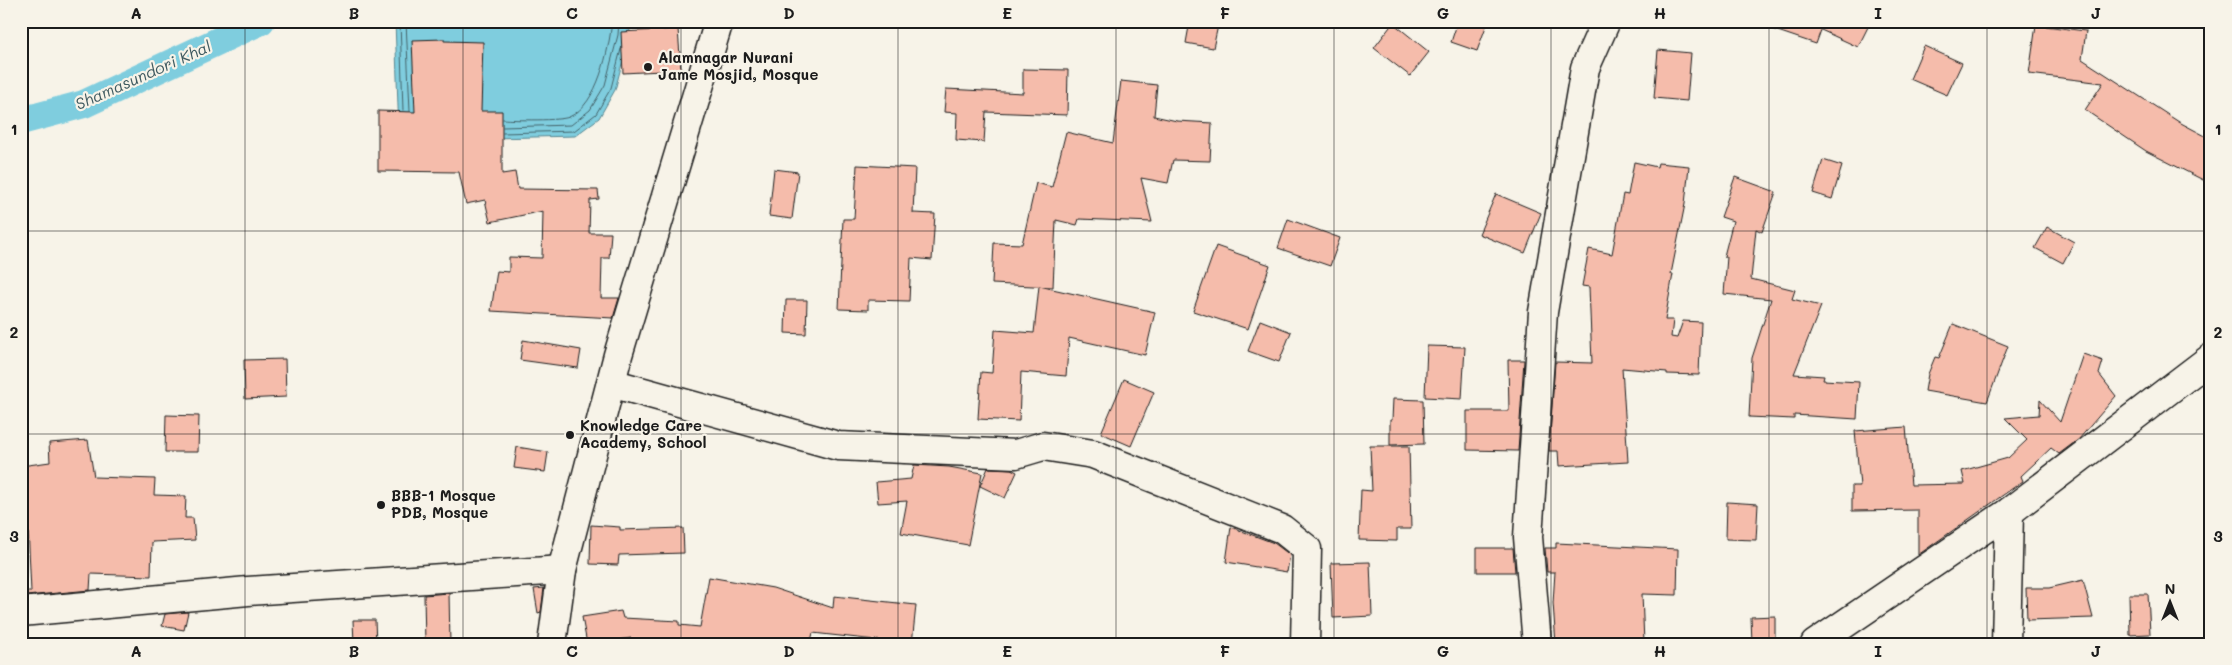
<svg xmlns="http://www.w3.org/2000/svg" width="2232" height="665" font-family="Mali,sans-serif">
<style>
.water{fill:#7fcdde;stroke:#578690}
.lines{fill:none;stroke-linecap:round;stroke-linejoin:round}
.shore{stroke:#44636a;stroke-width:1}
.canal{stroke:#7fcdde;stroke-width:28}
.building{fill:#f5bcab;stroke:#1c1c1c}
.minor-casing{stroke:#1c1c1c;stroke-width:31}
.minor{stroke:#f7f3e8;stroke-width:28}
.grid{fill:none;stroke:#1c1c1c;stroke-width:1;stroke-opacity:0.55}
.poi-dot{fill:#1c1c1c;stroke:#f7f3e8;stroke-width:2}
.labels{text-anchor:middle;stroke-width:4.5;stroke-linejoin:round;paint-order:stroke}
.poi-label{font-size:15px;font-weight:bold;fill:#1c1c1c;stroke:#f7f3e8;text-anchor:start}
.water-label{font-size:16px;font-style:italic;fill:#3f5a60;stroke:#f7f3e8}
.neatline{fill:none;stroke:#1c1c1c;stroke-width:2}
.grid-label{font-size:16px;text-anchor:middle;font-weight:bold;fill:#1c1c1c}
</style>
<rect width="100%" height="100%" fill="#f7f3e8"/>
<filter id="ink" filterUnits="userSpaceOnUse"><feTurbulence type="fractalNoise" baseFrequency=".02" numOctaves="2"/><feDisplacementMap in="SourceGraphic" scale="10" xChannelSelector="R" yChannelSelector="G"/><feConvolveMatrix kernelMatrix="1 2 1 2 8 2 1 2 1" color-interpolation-filters="sRGB"/></filter>
<g filter="url(#ink)">
<polygon class="water" points="395,21 631,21 629,37 615,90 599,118 575,136 495,138 399,135"/>
<g class="lines">
<g class="shore">
<polyline points="400,21 403,110"/>
<polyline points="406,21 410,111"/>
<path d="M 503,119 C 515,120 560,121 569,117 C 598,105 609,49 612,21"/>
<polyline points="503,127 571,125 590,110 605,85 618,35 619,21"/>
<polyline points="503,133 574,131 596,114 611,88 621,49"/>
</g>
<polyline class="canal" points="21,121 84,104 261,21"/>
</g>
<g class="building">
<polygon points="1190,21 1219,21 1213,48 1186,43"/>
<polygon points="1458,21 1488,21 1477,51 1451,42"/>
<polygon points="1760,21 1871,21 1858,47 1821,30 1816,44 1760,25"/>
<polygon points="1393,23 1429,52 1410,76 1374,48"/>
<polygon points="2036,25 2086,31 2082,59 2179,122 2211,139 2211,184 2146,151 2085,110 2103,83 2029,74"/>
<polygon points="678,29 681,70 623,73 621,32"/>
<polygon points="444,39 444,41 483,42 481,111 502,111 502,174 515,172 518,189 598,190 599,199 590,200 589,233 611,233 609,258 602,258 601,298 619,298 613,318 491,311 497,271 509,272 509,257 542,258 543,211 490,222 485,200 466,204 459,172 378,171 378,111 415,112 412,40"/>
<polygon points="1924,46 1962,63 1947,95 1910,79"/>
<polygon points="1658,50 1691,53 1687,101 1654,98"/>
<polygon points="1023,69 1068,70 1067,115 986,112 984,142 956,140 957,113 944,112 946,89 1023,93"/>
<polygon points="1121,81 1157,85 1154,116 1177,121 1212,123 1210,161 1173,160 1168,183 1141,178 1152,222 1079,219 1077,225 1056,220 1053,287 992,284 994,243 1022,244 1036,183 1052,187 1066,132 1113,143"/>
<polygon points="1823,160 1842,166 1832,199 1813,193"/>
<polygon points="1634,162 1657,167 1658,163 1689,166 1685,204 1671,274 1673,274 1665,320 1673,320 1671,337 1677,338 1683,321 1701,322 1699,375 1667,374 1667,372 1622,368 1628,462 1559,466 1558,451 1549,451 1555,362 1592,363 1589,287 1582,286 1589,249 1612,254 1623,194 1628,195"/>
<polygon points="857,165 915,168 913,213 935,214 932,260 911,258 909,301 868,300 868,310 839,309 843,219 854,219"/>
<polygon points="774,169 798,172 792,219 769,216"/>
<polygon points="1735,177 1776,192 1762,232 1756,229 1751,279 1795,290 1792,299 1821,306 1794,374 1824,376 1823,380 1859,382 1857,419 1794,415 1794,419 1749,417 1752,358 1771,299 1724,294 1727,257 1724,256 1733,221 1721,217"/>
<polygon points="1496,194 1541,213 1525,253 1479,234"/>
<polygon points="1288,219 1340,238 1330,266 1278,248"/>
<polygon points="2047,227 2074,242 2063,263 2035,248"/>
<polygon points="1216,246 1270,265 1248,329 1193,311"/>
<polygon points="1039,286 1155,312 1145,355 1069,338 1066,376 1021,372 1019,421 978,419 981,372 992,373 995,330 1034,333"/>
<polygon points="786,300 807,300 806,334 785,333"/>
<polygon points="1260,320 1291,332 1279,362 1248,351"/>
<polygon points="1953,324 2008,346 1987,402 1925,391 1928,374 1935,357 1939,358"/>
<polygon points="523,340 581,350 578,368 520,360"/>
<polygon points="1427,346 1465,347 1462,399 1425,397"/>
<polygon points="2083,354 2103,361 2099,374 2116,396 2079,439 2059,454 2051,448 2021,476 2023,481 1918,555 1918,510 1852,511 1852,486 1860,486 1855,431 1906,427 1911,485 1965,484 1962,471 2008,458 2027,440 2005,418 2039,415 2040,400 2060,422"/>
<polygon points="285,359 286,397 245,399 244,360"/>
<polygon points="1508,360 1524,360 1518,451 1467,450 1467,411 1509,411"/>
<polygon points="1124,379 1154,392 1131,446 1101,433"/>
<polygon points="1393,399 1423,400 1424,444 1390,445 1390,420 1392,420"/>
<polygon points="166,415 199,416 198,452 165,452"/>
<polygon points="88,440 94,477 155,479 154,495 186,496 185,518 193,518 195,540 152,542 151,576 91,574 90,590 26,596 26,592 31,592 27,504 21,505 21,466 50,462 49,443"/>
<polygon points="1370,446 1409,446 1411,529 1397,529 1397,541 1359,540 1361,490 1372,491"/>
<polygon points="517,447 548,452 545,472 514,468"/>
<polygon points="914,465 949,467 982,473 968,545 901,533 907,501 878,503 876,482 911,479"/>
<polygon points="988,468 1011,469 1017,472 1005,498 980,486"/>
<polygon points="1727,502 1758,504 1756,540 1726,539"/>
<polygon points="591,525 620,527 620,530 683,528 684,553 619,555 618,565 590,564"/>
<polygon points="1231,527 1274,543 1290,555 1287,572 1226,562"/>
<polygon points="1556,543 1678,549 1677,595 1642,594 1644,643 1556,644 1553,603 1555,572 1547,572 1545,548 1556,548"/>
<polygon points="1477,548 1513,548 1515,572 1477,572"/>
<polygon points="1370,562 1372,616 1333,618 1331,563"/>
<polygon points="709,577 773,588 833,608 834,596 916,605 912,644 813,633 810,644 631,644 631,638 587,644 582,617 621,611 623,618 679,621 679,625 700,627"/>
<polygon points="2083,580 2093,618 2027,620 2026,588 2049,588"/>
<polygon points="544,588 541,612 538,613 534,589"/>
<polygon points="449,593 450,644 425,644 424,595"/>
<polygon points="2129,594 2148,594 2150,634 2130,635"/>
<polygon points="188,612 184,630 162,626 165,614"/>
<polygon points="1775,616 1775,644 1752,644 1751,617"/>
<polygon points="353,620 375,620 376,644 354,644"/>
</g>
<g class="lines">
<g class="minor-casing">
<g id="minor">
<polyline points="611,383 838,446 1016,454 1043,446 1093,454 1282,529 1307,549 1305,644"/>
<polyline points="21,612 248,591 562,570"/>
<polyline points="552,644 562,570 618,355 719,21"/>
<polyline points="1537,644 1528,537 1543,312 1585,68 1606,21"/>
<polyline points="1815,644 2009,512 2211,358"/>
<polyline points="2006,644 2009,512"/>
</g>
</g>
<use href="#minor" class="minor"/>
</g>
</g>
<path class="grid" d="M 245,21 L 245,644M 463,21 L 463,644M 681,21 L 681,644M 898,21 L 898,644M 1116,21 L 1116,644M 1334,21 L 1334,644M 1551,21 L 1551,644M 1769,21 L 1769,644M 1987,21 L 1987,644M 21,231 L 2211,231M 21,434 L 2211,434"/>
<g class="poi-dot">
<circle cx="648" cy="67" r="5"/>
<circle cx="570" cy="435" r="5"/>
<circle cx="381" cy="505" r="5"/>
</g>
<g class="labels">
<g class="poi-label">
<text x="658" y="63">Alamnagar Nurani<tspan x="658" dy="17">Jame Mosjid, Mosque</tspan></text>
<text x="580" y="431">Knowledge Care<tspan x="580" dy="17">Academy, School</tspan></text>
<text x="391" y="501">BBB-1 Mosque<tspan x="391" dy="17">PDB, Mosque</tspan></text>
</g>
<g class="water-label">
<text transform="translate(143 75) rotate(-24)" y="6">Shamasundori Khal</text>
</g>
</g>
<rect width="2232" height="665" fill="none" stroke="#f7f3e8" stroke-width="55"/>
<g transform="translate(2170 602)" stroke="#f7f3e8" stroke-width="4" paint-order="stroke">
<path d="M0-4L9 19L0 12L-9 19Z" fill="#1c1c1c"/>
<text y="-8" font-size="14" font-weight="bold" text-anchor="middle" fill="#1c1c1c">N</text>
</g>
<rect x="28" y="28" width="2176" height="610" class="neatline"/>
<g class="grid-label">
<text x="136" y="19">A</text>
<text x="354" y="19">B</text>
<text x="572" y="19">C</text>
<text x="789" y="19">D</text>
<text x="1007" y="19">E</text>
<text x="1225" y="19">F</text>
<text x="1443" y="19">G</text>
<text x="1660" y="19">H</text>
<text x="1878" y="19">I</text>
<text x="2096" y="19">J</text>
<text x="14" y="135">1</text>
<text x="2218" y="135">1</text>
<text x="14" y="338">2</text>
<text x="2218" y="338">2</text>
<text x="14" y="542">3</text>
<text x="2218" y="542">3</text>
<text x="136" y="657">A</text>
<text x="354" y="657">B</text>
<text x="572" y="657">C</text>
<text x="789" y="657">D</text>
<text x="1007" y="657">E</text>
<text x="1225" y="657">F</text>
<text x="1443" y="657">G</text>
<text x="1660" y="657">H</text>
<text x="1878" y="657">I</text>
<text x="2096" y="657">J</text>
</g>
</svg>
